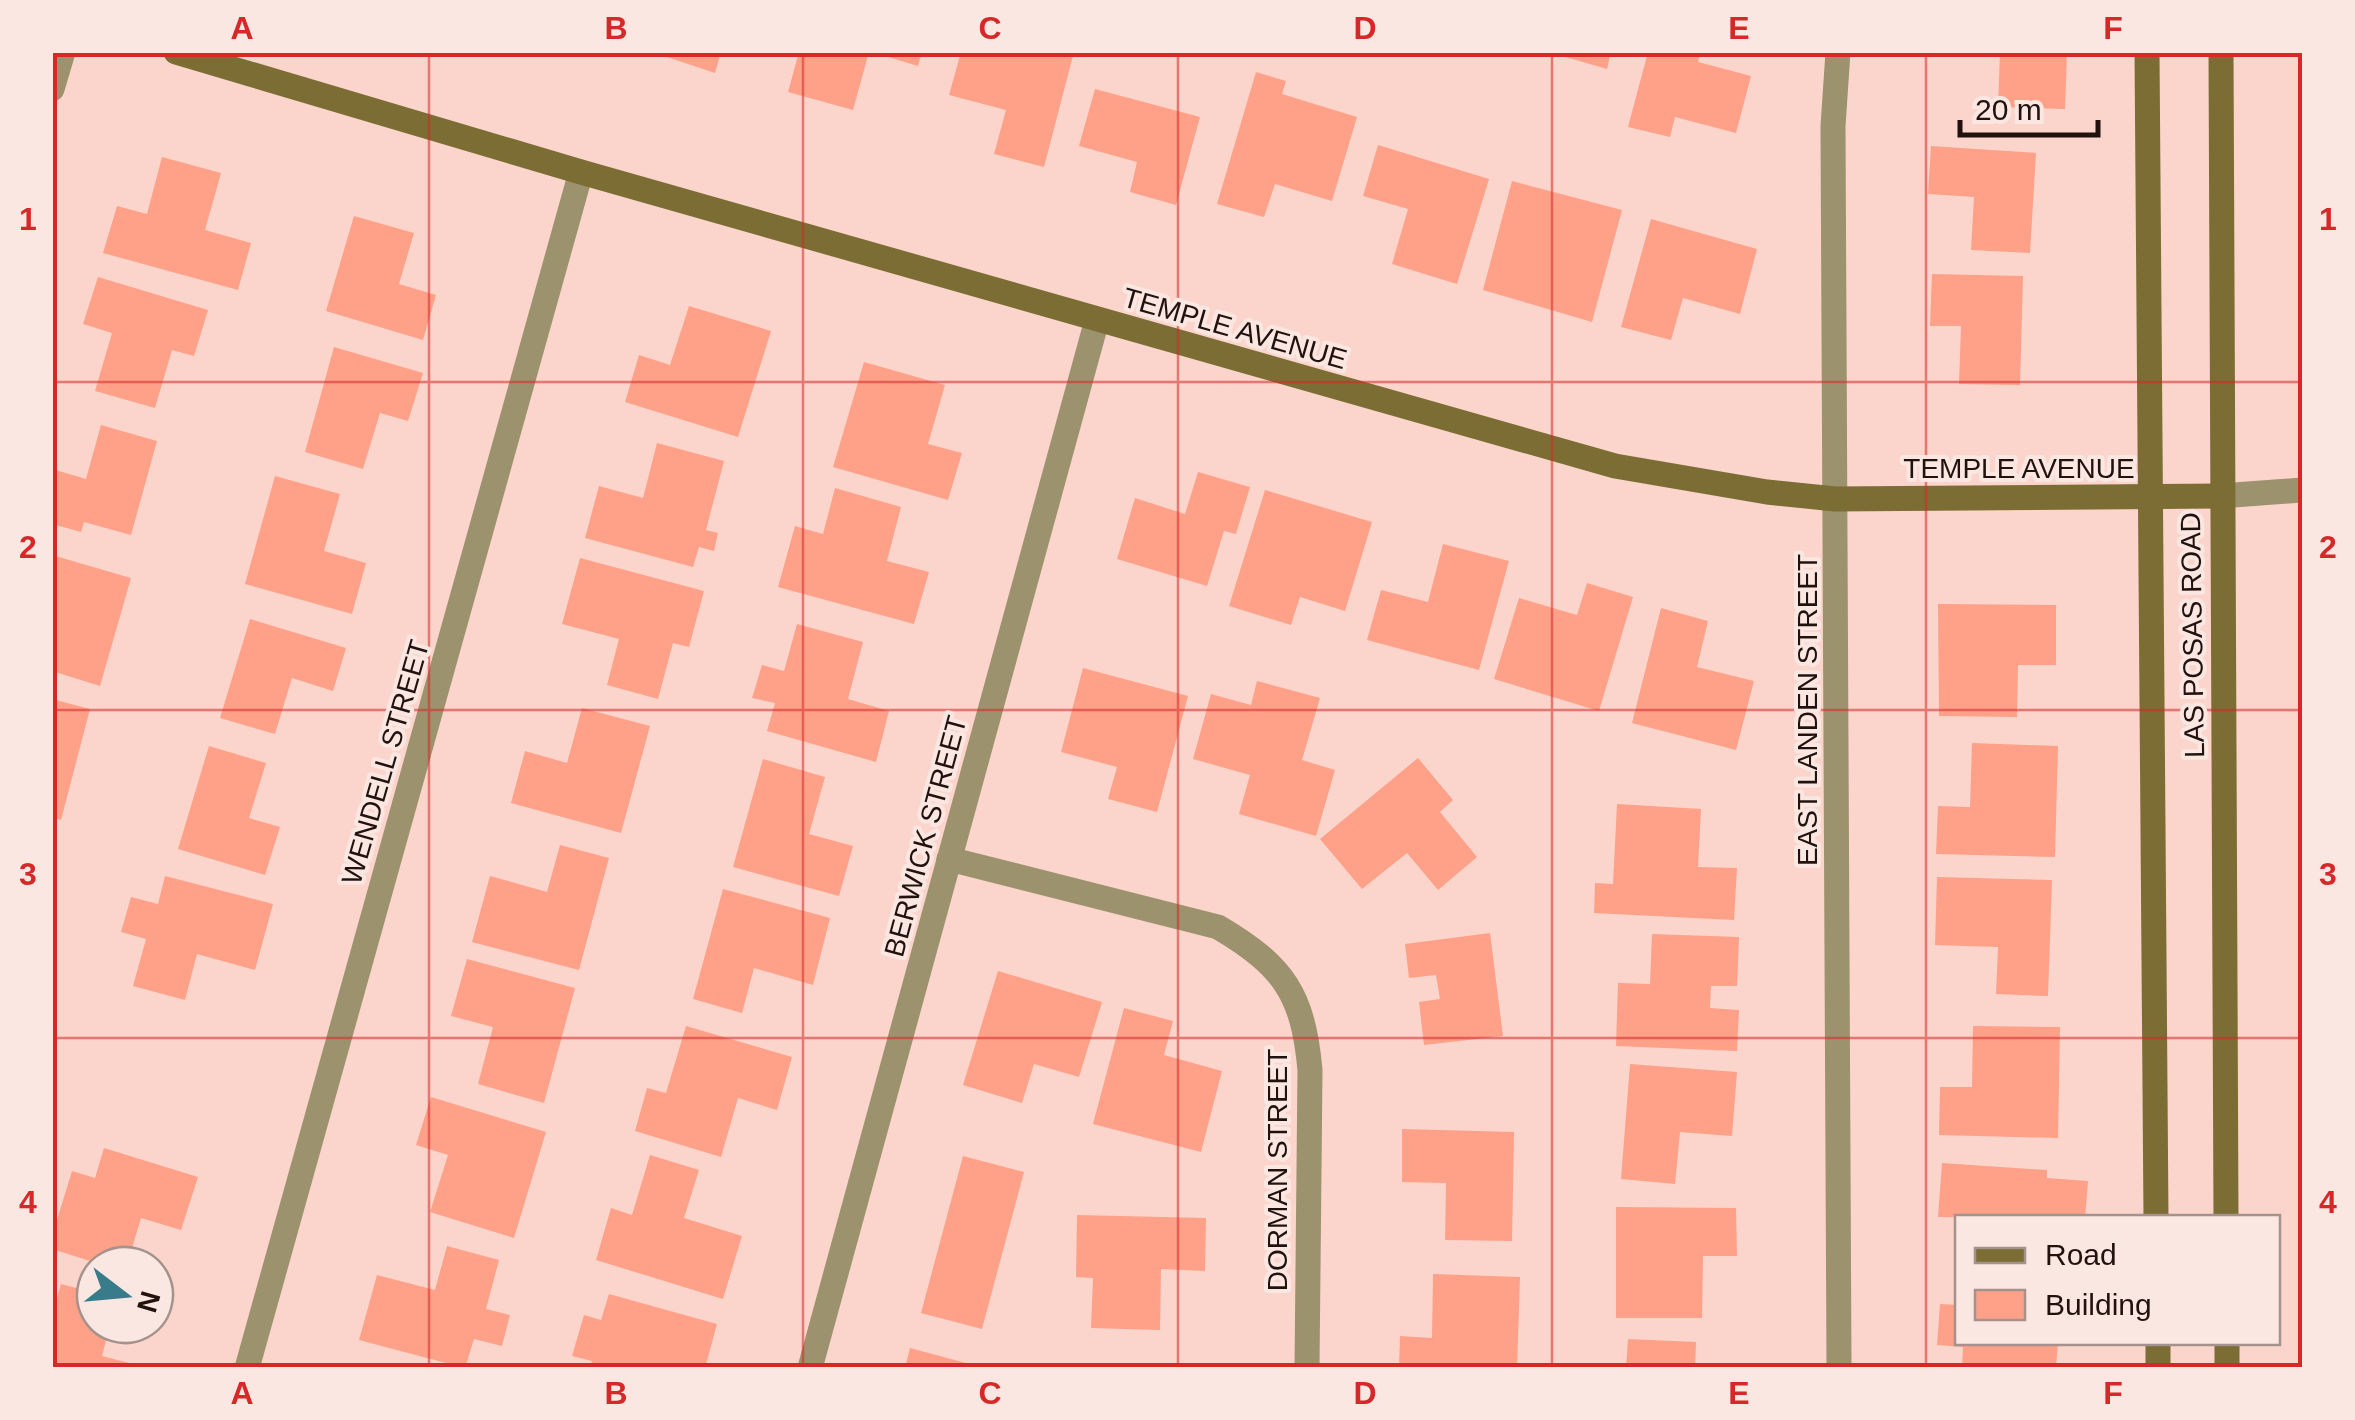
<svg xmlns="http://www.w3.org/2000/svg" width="2355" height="1420" font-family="Arial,sans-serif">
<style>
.building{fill:#fea188}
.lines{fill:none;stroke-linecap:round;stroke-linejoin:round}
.minor{stroke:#9c926e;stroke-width:25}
.secondary{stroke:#7b6d33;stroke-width:25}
.grid{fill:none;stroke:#d62828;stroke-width:2.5;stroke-opacity:0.55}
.labels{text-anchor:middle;stroke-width:8;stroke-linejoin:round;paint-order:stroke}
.street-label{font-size:28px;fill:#22120e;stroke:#fbe7e2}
.neatline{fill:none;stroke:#d62828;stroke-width:4}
.grid-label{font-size:32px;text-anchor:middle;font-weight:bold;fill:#d62828}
</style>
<rect width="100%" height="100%" fill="#fbd5cb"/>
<g class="building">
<polygon points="652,52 721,52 715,73"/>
<polygon points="799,52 869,52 853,110 788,92"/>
<polygon points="872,52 922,52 918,66"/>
<polygon points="961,52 1074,52 1044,167 994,154 1006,110 949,95"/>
<polygon points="1548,52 1611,52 1607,69"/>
<polygon points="1648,52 1701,52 1698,62 1751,76 1736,133 1675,117 1670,137 1628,127"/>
<polygon points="2000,52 2067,52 2065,109 1998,107"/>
<polygon points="1256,72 1286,81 1282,94 1357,117 1332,201 1275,184 1264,217 1217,204"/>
<polygon points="1095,89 1200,117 1176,205 1130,192 1137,162 1079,146"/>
<polygon points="1378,145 1489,179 1457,284 1392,264 1408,209 1363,196"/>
<polygon points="1931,146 2036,153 2030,253 1971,250 1974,197 1928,194"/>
<polygon points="162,157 221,173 205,230 251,243 238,290 103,253 117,206 147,214"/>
<polygon points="1512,181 1622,210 1592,322 1483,290"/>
<polygon points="354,216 414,233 399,284 436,295 423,340 326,311"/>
<polygon points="1651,219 1757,249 1740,314 1683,298 1671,340 1621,327"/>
<polygon points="1932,274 2023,276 2020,385 1959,384 1961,326 1930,326"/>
<polygon points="98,277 208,310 194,356 172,350 155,408 95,391 112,333 83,324"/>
<polygon points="689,306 771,331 738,437 625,402 639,355 670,365"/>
<polygon points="334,347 423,373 408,421 380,413 363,469 305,452"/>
<polygon points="864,362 945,385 928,444 962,453 948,500 833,467"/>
<polygon points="101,425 157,441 131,535 84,522 81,532 52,524 52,469 86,479"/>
<polygon points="657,443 724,461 706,530 718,533 714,551 699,547 693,567 585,538 599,486 643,498"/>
<polygon points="1198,472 1250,487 1236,534 1224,531 1207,586 1117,559 1135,498 1185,514"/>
<polygon points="275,476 340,494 324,551 366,563 352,614 245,584"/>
<polygon points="835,488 901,507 887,561 929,572 914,624 778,587 795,526 823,534"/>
<polygon points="1265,490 1372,522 1345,611 1300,597 1291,625 1229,606"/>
<polygon points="1443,544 1509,561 1479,670 1367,640 1381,590 1428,602"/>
<polygon points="52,555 131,578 100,686 52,671"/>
<polygon points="580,558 704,591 689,647 673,643 658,699 607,685 619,639 562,624"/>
<polygon points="1587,583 1633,597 1599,711 1494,679 1519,598 1577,615"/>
<polygon points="1938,604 2056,605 2056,665 2018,665 2017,717 1939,716"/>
<polygon points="1661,608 1708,621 1697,667 1754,681 1736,750 1632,723"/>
<polygon points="250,619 346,648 333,691 292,678 275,734 220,718"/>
<polygon points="797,624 863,642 848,699 889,711 876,762 767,731 775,703 752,698 762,665 784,671"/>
<polygon points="1083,668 1188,696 1157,812 1108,799 1117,767 1061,752"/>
<polygon points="1257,681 1320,698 1302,760 1335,770 1316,836 1239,814 1250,775 1193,759 1211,694 1251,705"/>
<polygon points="52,699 90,709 61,820 52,817"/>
<polygon points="582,708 650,726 621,833 511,803 525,751 567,763"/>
<polygon points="1972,743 2058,746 2055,857 1936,854 1938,806 1970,807"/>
<polygon points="209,746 266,763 249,818 280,827 265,875 178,849"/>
<polygon points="1418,758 1453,800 1440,812 1477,857 1438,890 1407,853 1362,889 1320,839"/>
<polygon points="763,759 825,777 809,834 853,846 839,896 733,867"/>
<polygon points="1617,804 1701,809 1698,867 1737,868 1734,920 1594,913 1595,883 1613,884"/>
<polygon points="560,845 609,858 579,970 472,942 490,876 547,892"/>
<polygon points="165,876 273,904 255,970 197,954 185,1000 133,986 146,939 121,932 131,897 158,904"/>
<polygon points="1937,877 2052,880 2048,996 1996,994 1998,947 1935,945"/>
<polygon points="723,889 830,918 813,985 754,968 742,1013 693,999"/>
<polygon points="1490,933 1503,1036 1424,1045 1419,1002 1440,999 1436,975 1409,978 1405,944"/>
<polygon points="1652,934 1739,937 1737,986 1711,986 1710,1008 1739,1010 1737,1051 1616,1046 1618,983 1650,984"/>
<polygon points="467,959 575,988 544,1103 478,1084 493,1027 451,1016"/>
<polygon points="998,971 1102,1002 1079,1077 1034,1064 1022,1103 963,1085"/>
<polygon points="1124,1008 1173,1021 1164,1055 1222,1071 1201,1152 1093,1124"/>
<polygon points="686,1026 792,1057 777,1110 738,1098 721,1157 635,1131 647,1088 666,1093"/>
<polygon points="1973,1026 2060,1027 2058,1138 1939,1135 1940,1087 1972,1087"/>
<polygon points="1630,1064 1737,1072 1732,1136 1680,1132 1675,1184 1621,1179"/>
<polygon points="431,1097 546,1132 514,1238 430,1212 448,1155 416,1145"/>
<polygon points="1402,1129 1514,1132 1512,1241 1445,1240 1446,1183 1402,1182"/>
<polygon points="104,1148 198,1177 181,1230 141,1218 127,1265 103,1265 52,1249 52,1236 72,1171 95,1178"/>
<polygon points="650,1155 699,1170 684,1218 742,1236 723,1299 596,1260 611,1208 632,1215"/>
<polygon points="963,1156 1024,1172 982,1329 921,1313"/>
<polygon points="1942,1163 2047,1170 2047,1178 2088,1181 2085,1218 1938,1217"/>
<polygon points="1616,1207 1736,1208 1737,1256 1703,1256 1702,1318 1616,1318"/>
<polygon points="1077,1215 1206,1218 1205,1271 1161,1269 1160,1330 1091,1328 1093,1278 1076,1277"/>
<polygon points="447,1246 499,1260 486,1309 510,1315 502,1346 474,1339 465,1368 359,1340 377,1275 435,1290"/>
<polygon points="1433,1274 1520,1277 1517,1368 1399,1368 1400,1336 1432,1338"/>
<polygon points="61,1284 95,1293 95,1325 110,1325 102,1356 133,1364 132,1368 52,1368 52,1315"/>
<polygon points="609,1294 717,1324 705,1368 673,1368 660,1364 659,1368 590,1368 592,1361 572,1356 584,1315 601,1320"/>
<polygon points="1940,1304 1958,1305 1958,1342 2058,1342 2056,1368 1962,1368 1963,1347 1937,1345"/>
<polygon points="1628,1339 1696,1342 1695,1368 1626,1368"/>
<polygon points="910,1348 977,1366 976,1368 905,1368"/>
</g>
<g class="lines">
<g class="minor">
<polyline points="1838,52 1833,126 1839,1368"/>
<polyline points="52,89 63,52"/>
<polyline points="2220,496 2302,490"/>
<path d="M 949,859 L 1218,927 C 1284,966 1303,994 1310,1070 L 1307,1368"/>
<polyline points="247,1368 581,172"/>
<polyline points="810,1368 1097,320"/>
</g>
<g class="secondary">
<polyline points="176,52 581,172 1615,466 1767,492 1835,499 2220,496"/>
<polyline points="2147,52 2156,1218"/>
<polyline points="2221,52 2226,1218"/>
<polyline points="2158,1342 2158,1368"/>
<polyline points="2227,1342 2227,1368"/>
</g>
</g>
<path class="grid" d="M 429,52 L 429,1368M 803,52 L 803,1368M 1178,52 L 1178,1368M 1552,52 L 1552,1368M 1926,52 L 1926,1368M 52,382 L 2302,382M 52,710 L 2302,710M 52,1038 L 2302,1038"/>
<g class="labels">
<g class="street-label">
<text transform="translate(1235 328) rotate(16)" y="10">TEMPLE AVENUE</text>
<text x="2019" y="478">TEMPLE AVENUE</text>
<text transform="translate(2192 635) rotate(-91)" y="10">LAS POSAS ROAD</text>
<text transform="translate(1807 710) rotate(-90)" y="10">EAST LANDEN STREET</text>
<text transform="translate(385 762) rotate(-74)" y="10">WENDELL STREET</text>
<text transform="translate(925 836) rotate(-75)" y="10">BERWICK STREET</text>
<text transform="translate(1277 1170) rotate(-90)" y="10">DORMAN STREET</text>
</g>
</g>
<rect width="2355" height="1420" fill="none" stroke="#fbe7e2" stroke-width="110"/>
<rect x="1955" y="1215" width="325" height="130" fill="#fbe7e2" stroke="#a4928d" stroke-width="2.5"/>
<rect x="1975" y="1248" width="50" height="15" fill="#7b6d33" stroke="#a4928d" stroke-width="2.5"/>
<text x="2045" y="1265" font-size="30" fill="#22120e">Road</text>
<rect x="1975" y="1290" width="50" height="30" fill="#fea188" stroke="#a4928d" stroke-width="2.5"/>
<text x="2045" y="1315" font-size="30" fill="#22120e">Building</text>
<g transform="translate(125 1295) rotate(106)"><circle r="48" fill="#fbe7e2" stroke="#a4928d" stroke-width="2.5"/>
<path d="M0-8L18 38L0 25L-18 38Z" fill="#387c8c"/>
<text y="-15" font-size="28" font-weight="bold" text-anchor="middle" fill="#22120e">N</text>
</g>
<path d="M1960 120v15h138v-15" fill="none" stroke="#22120e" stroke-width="5"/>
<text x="1975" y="120" font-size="30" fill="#22120e" stroke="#fbe7e2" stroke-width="8" paint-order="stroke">20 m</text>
<rect x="55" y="55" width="2245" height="1310" class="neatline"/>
<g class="grid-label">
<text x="242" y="39">A</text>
<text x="616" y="39">B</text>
<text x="990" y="39">C</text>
<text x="1365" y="39">D</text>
<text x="1739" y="39">E</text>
<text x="2113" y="39">F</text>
<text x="28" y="230">1</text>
<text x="2328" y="230">1</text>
<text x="28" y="558">2</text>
<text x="2328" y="558">2</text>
<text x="28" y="885">3</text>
<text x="2328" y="885">3</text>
<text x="28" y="1213">4</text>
<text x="2328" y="1213">4</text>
<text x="242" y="1404">A</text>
<text x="616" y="1404">B</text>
<text x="990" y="1404">C</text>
<text x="1365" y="1404">D</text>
<text x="1739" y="1404">E</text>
<text x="2113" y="1404">F</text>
</g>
</svg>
